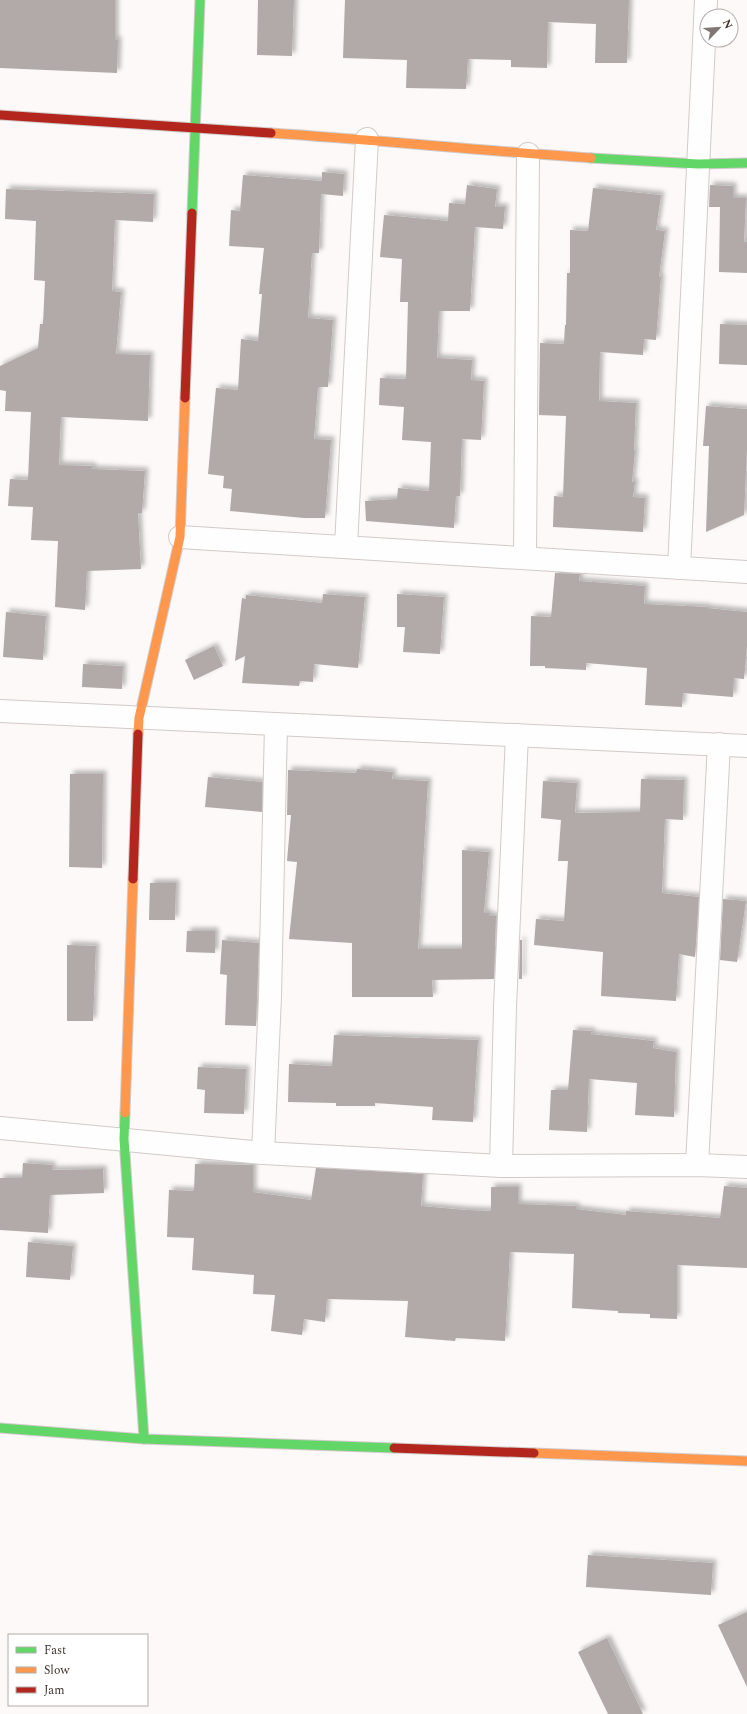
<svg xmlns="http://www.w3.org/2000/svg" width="747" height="1714" font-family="Spectral,serif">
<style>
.building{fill:#b1aaa8;filter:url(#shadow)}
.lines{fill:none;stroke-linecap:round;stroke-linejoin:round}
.street-casing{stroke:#d1cac8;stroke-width:24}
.fast-casing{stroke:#d1cac8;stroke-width:11}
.slow-casing{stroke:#d1cac8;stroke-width:11}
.jam-casing{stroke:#d1cac8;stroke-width:11}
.street{stroke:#fffefe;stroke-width:22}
.fast{stroke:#63d668;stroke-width:9}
.slow{stroke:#ff974d;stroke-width:9}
.jam{stroke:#b3261e;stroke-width:9}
</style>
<defs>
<filter id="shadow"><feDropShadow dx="3.5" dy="-3.5" stdDeviation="2" flood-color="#0004"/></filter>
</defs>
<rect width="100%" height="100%" fill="#fcf9f8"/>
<g class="building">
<polygon points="0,0 115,0 115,40 118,40 117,73 0,68"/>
<polygon points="258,0 294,0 292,56 257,55"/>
<polygon points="345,0 629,0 627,63 595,63 596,24 548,22 547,68 511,67 511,60 468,59 466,89 406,88 407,60 343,58"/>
<polygon points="322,172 344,174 343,196 321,194 319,253 312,253 308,318 333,320 328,387 318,387 314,439 331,440 325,518 304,518 230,511 232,489 223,488 224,476 208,474 216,388 238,390 241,339 258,341 262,294 259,294 264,248 229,246 231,210 240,211 243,175 322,181"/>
<polygon points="467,185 497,189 495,207 505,207 503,229 475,227 470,311 439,311 437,358 472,360 471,380 484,381 481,440 462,439 460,496 456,496 454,528 366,521 365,501 397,499 398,488 429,491 431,442 402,440 404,407 379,405 380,378 406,379 408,302 400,302 402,259 380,257 384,215 448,221 449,203 465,204"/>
<polygon points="710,185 733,186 733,198 746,198 744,242 747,242 747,273 719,272 720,207 709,207"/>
<polygon points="593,188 661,195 656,230 665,231 659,277 661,277 656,340 644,339 643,355 600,352 599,401 636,403 634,451 635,451 632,482 635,482 633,497 645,498 643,532 553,527 554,496 563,497 566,416 539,415 540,343 564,344 565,325 566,325 567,273 570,273 570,230 588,231"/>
<polygon points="6,189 154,194 153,222 115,220 112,291 121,292 116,354 150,355 148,421 61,417 59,465 93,466 92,469 145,471 142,513 138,513 141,569 87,571 85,610 55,607 58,541 31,540 33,507 8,506 10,479 28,480 31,412 5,411 6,391 0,390 0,366 38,348 40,324 43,324 45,281 34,280 36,221 5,219"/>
<polygon points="720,324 747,325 747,365 719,364"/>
<polygon points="706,406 747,409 747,449 744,515 706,532 709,446 703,446"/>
<polygon points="555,573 580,574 579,581 645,586 644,604 707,607 707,608 747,612 747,646 744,679 734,678 733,697 683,693 682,707 645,705 647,668 586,663 586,670 545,668 545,666 530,666 531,616 551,617"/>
<polygon points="323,594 365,597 358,668 314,664 313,682 300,681 299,686 242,683 245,656 235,661 242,598 246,599 246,595 322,603"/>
<polygon points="397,594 444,597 440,654 403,652 405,627 397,627"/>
<polygon points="6,612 46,616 43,660 3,657"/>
<polygon points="214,646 223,666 194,680 185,660"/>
<polygon points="83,664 123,666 122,689 82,687"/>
<polygon points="357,769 393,772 392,779 428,781 418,949 462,949 462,850 489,852 484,913 489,913 489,916 496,916 494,979 432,980 433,997 352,997 352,943 289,939 297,862 287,861 291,815 287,815 288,770 356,773"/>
<polygon points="70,774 103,774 102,868 69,867"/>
<polygon points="208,777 262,782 262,812 205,807"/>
<polygon points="641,779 684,780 683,820 665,819 662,893 699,897 695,957 679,954 676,1001 601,996 603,952 534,945 536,919 564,921 568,861 558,861 561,820 541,818 543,781 577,783 575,813 640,812"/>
<polygon points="150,883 176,883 175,920 149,920"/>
<polygon points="723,899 746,901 737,962 720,960"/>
<polygon points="187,931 215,931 215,953 186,952"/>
<polygon points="222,940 259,943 256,1026 225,1025 227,975 220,974"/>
<polygon points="520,940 522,940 522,979 519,979"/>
<polygon points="67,945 96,946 93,1021 67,1021"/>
<polygon points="573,1030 592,1031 591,1034 654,1041 653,1048 676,1052 674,1117 635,1115 637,1083 589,1079 587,1132 549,1130 551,1090 568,1090"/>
<polygon points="334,1035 478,1040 473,1122 432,1120 433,1107 375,1103 375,1106 336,1106 336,1103 288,1102 289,1064 332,1066"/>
<polygon points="198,1067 246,1069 244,1114 204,1113 205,1090 197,1089"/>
<polygon points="23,1163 52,1165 52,1170 103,1169 104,1193 50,1195 48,1233 0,1230 0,1178 22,1178"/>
<polygon points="195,1164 253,1165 253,1192 311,1200 316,1168 423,1174 421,1206 466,1210 491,1211 491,1187 518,1187 518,1204 576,1206 576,1209 626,1215 626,1211 720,1218 724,1186 747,1188 747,1268 677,1265 677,1319 650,1318 650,1314 618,1313 618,1311 572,1308 574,1254 510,1252 505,1341 456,1338 455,1341 405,1337 408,1301 327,1299 325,1322 304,1319 302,1335 271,1331 275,1295 253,1294 254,1275 192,1270 194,1238 167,1237 169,1190 194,1191"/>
<polygon points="28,1242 73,1246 70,1280 26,1277"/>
<polygon points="588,1555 713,1563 711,1595 586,1587"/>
<polygon points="747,1612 747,1687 718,1625"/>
<polygon points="607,1638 643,1714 608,1714 578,1652"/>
</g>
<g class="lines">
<g class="street-casing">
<g id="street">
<polyline points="180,537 747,572"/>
<polyline points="346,546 367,139"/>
<polyline points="525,558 528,154"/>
<polyline points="679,568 706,0"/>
<polyline points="0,711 747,746"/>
<polyline points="0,1128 263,1153 501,1166 697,1165 747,1167"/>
<polyline points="263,1153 270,997 276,724"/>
<polyline points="697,1165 719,744"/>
<polyline points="501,1166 505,1007 517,735"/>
</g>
</g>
<g class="fast-casing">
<g id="fast">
<polyline points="591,158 698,164 747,163"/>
<polyline points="192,213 200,0"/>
<polyline points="125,1113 124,1139 144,1439"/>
<polyline points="0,1428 144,1439 394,1448"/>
</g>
</g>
<g class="slow-casing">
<g id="slow">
<path d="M 271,133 C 378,140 484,151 591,158"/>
<polyline points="138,734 139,718 180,537 185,398"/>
<polyline points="125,1113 133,879"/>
<polyline points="534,1453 747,1461"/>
</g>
</g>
<g class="jam-casing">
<g id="jam">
<polyline points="0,115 271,133"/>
<polyline points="185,398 192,213"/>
<polyline points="133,879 138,734"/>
<polyline points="394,1448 534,1453"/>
</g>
</g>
<use href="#street" class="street"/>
<use href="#fast" class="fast"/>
<use href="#slow" class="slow"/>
<use href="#jam" class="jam"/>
</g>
<rect x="8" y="1634" width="140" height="72" fill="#ffffff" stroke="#b2adab"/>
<rect x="16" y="1647" width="20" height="6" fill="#63d668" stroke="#b2adab"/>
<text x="44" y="1654" font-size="12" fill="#3e322d">Fast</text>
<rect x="16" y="1667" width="20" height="6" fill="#ff974d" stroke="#b2adab"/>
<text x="44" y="1674" font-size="12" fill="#3e322d">Slow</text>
<rect x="16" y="1687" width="20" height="6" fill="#b3261e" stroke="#b2adab"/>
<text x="44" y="1694" font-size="12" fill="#3e322d">Jam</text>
<g transform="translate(719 28) rotate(65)"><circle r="19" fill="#ffffff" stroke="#b2adab"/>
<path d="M0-3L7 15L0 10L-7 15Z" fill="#807874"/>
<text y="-6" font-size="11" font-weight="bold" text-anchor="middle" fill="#3e322d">N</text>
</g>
</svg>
